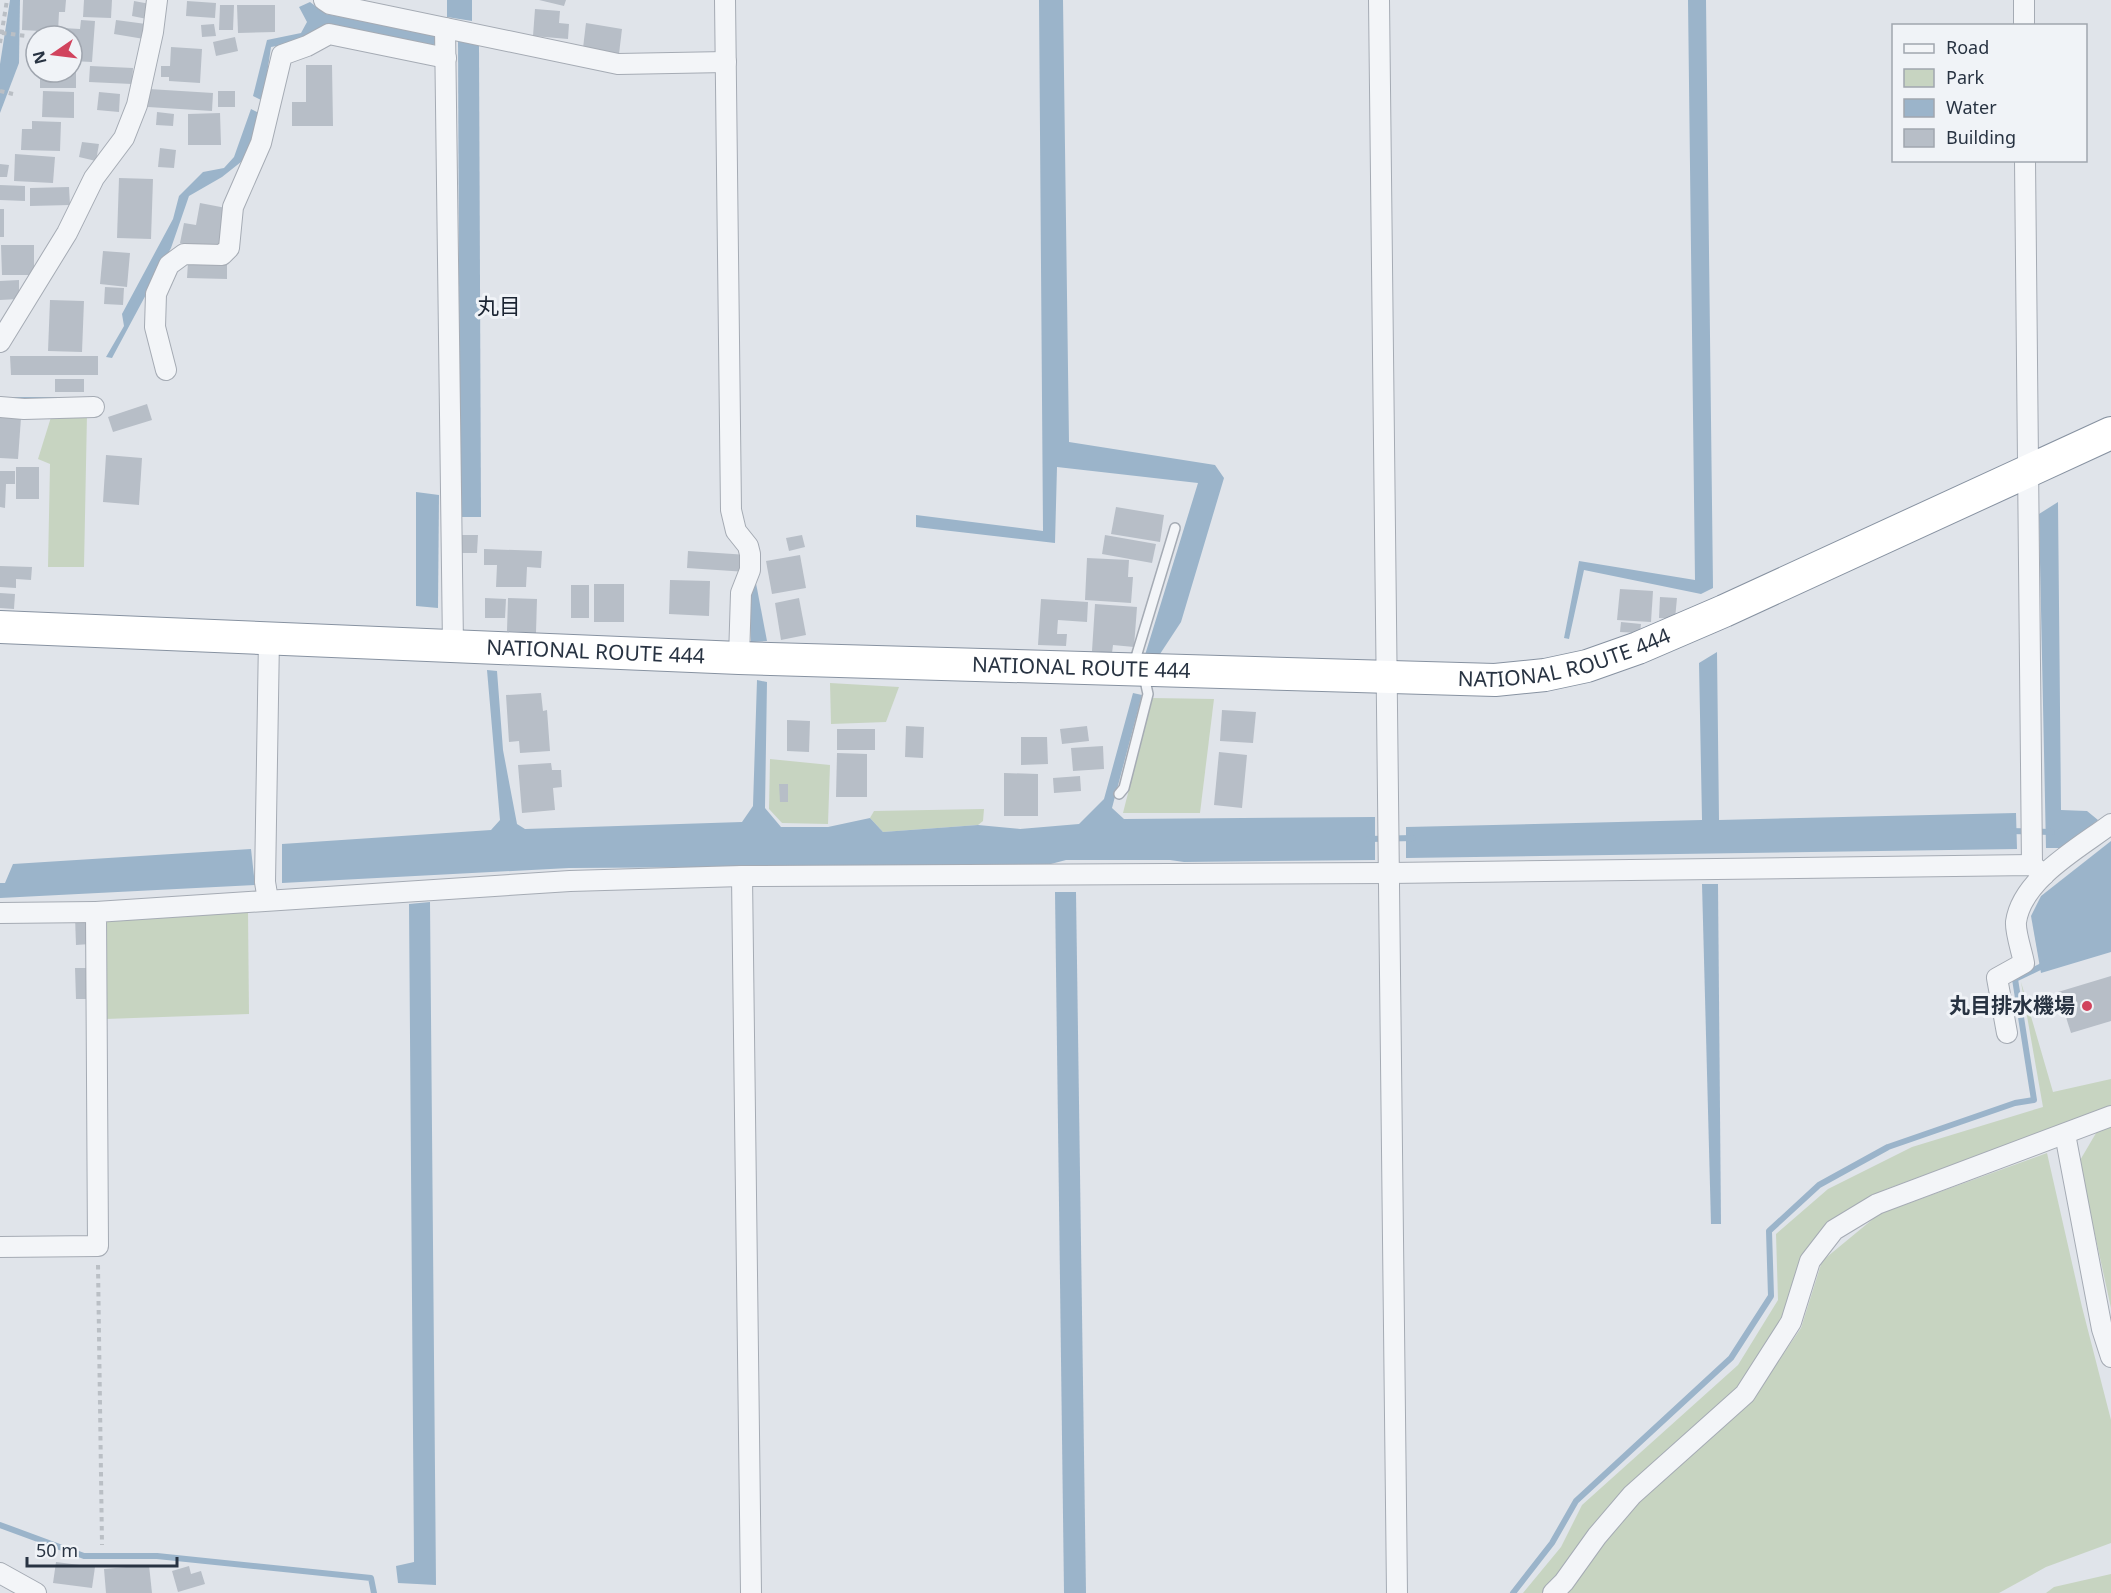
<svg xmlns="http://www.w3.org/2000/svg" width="2111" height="1593" font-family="'Noto Sans','Noto Sans JP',sans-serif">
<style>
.green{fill:#c7d4c1}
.water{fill:#9bb4ca}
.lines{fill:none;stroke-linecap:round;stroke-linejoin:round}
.stream{stroke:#9bb4ca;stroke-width:6}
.building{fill:#b7bec7}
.service-casing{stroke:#a5abb4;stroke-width:12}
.minor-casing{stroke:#a5abb4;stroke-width:22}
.trunk-casing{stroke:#8792a1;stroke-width:34}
.path{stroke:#babfc5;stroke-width:4;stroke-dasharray:4.5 4.5;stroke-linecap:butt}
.service{stroke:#f3f5f8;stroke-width:9}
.minor{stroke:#f3f5f8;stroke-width:20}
.trunk{stroke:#fff;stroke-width:32}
.poi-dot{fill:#d1435d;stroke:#f0f3f7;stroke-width:2}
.labels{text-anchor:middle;stroke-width:6;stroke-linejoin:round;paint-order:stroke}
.street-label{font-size:21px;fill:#283342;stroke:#f0f3f7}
.poi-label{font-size:21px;font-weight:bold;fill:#283342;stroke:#f0f3f7;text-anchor:end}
.neighbourhood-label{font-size:22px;fill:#1b2432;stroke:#f0f3f7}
</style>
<rect width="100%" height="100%" fill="#e0e4ea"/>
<g class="green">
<polygon points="52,414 87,414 84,567 48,567 50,464 38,459"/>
<polygon points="830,683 899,687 886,722 831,724"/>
<polygon points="1152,698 1214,699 1200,813 1123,813"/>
<polygon points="770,759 830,765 828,824 782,823 769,809"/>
<polygon points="984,809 983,821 978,825 883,832 870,818 874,811"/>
<polygon points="248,910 249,1014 105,1019 105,919"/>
<polygon points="2021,982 2053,1092 2111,1079 2111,1106 1884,1190 1830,1222 1786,1320 1743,1389 1603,1513 1554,1583 1544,1593 1523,1593 1561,1547 1582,1505 1738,1365 1778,1300 1776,1234 1828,1189 1912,1147 2043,1107"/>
<polygon points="2111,1124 2111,1308 2079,1162 2099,1128"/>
<polygon points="2047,1153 2082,1307 2111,1420 2111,1543 2046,1567 1999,1593 1566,1593 1634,1505 1748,1405 1801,1328 1822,1261 1879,1214"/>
<polygon points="2111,1574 2111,1593 2046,1593 2054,1587"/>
</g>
<g class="water">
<polygon points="10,0 20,0 19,63 0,113 0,64"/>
<polygon points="447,0 472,0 472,21 447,17"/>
<polygon points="1039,0 1063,0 1069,442 1215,465 1224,478 1181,622 1160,654 1145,655 1198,483 1057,467 1055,543 916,527 916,515 1043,531"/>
<polygon points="1688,0 1706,0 1713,588 1701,594 1584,570 1569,639 1564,638 1579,561 1695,580"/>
<polygon points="310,2 326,14 434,35 436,43 432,46 305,41 271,47 263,101 253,96 267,40 301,33 307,22 299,7"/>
<polygon points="458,40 479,45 481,517 460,517"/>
<polygon points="251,109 259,113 246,158 222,177 189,196 171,248 112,358 106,357 124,326 122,314 173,219 179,196 203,172 224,168 234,157"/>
<rect x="0" y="397" width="88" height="4"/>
<polygon points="416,492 439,495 438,608 416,606"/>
<polygon points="2058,502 2061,810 2087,811 2098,820 2064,848 2046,848 2039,514"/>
<polygon points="755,578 767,641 751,642 748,591"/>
<polygon points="1717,652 1719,820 2016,813 2017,849 1406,858 1406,827 1702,820 1699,663"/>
<polygon points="487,670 497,671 503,750 517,824 525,829 742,822 753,806 757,680 767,682 765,808 781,827 828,827 870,818 883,832 978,825 1020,829 1079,824 1104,799 1133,693 1142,695 1112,808 1124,819 1375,817 1375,860 1184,862 1170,860 1066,860 1047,865 569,868 282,883 282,844 491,830 500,820"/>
<polygon points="2111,841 2111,952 2041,973 2031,916 2041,896"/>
<polygon points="251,849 255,885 0,898 0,883 5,883 13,864"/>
<polygon points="1702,884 1718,884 1721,1224 1711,1224"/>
<polygon points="1055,892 1076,892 1086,1593 1064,1593"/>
<polygon points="430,902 436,1585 398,1583 396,1566 414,1562 409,904"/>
</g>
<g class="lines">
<g class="stream">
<polyline points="2008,831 2052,832"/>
<polyline points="1369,839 1413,838"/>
<polyline points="0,1525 84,1556 157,1556 371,1578 374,1593"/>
<polyline points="1513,1593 1552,1543 1576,1501 1731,1358 1771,1296 1769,1231 1819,1185 1888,1147 2015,1103 2034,1100 2015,979 2040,967 2047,962"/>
</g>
</g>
<g class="building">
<polygon points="23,0 66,0 65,12 59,12 58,32 22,30"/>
<polygon points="84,0 112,0 111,18 83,17"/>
<polygon points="539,0 566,0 564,6"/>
<polygon points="134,1 150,4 147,19 132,16"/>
<polygon points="187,1 216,3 215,18 186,16"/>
<polygon points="220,5 234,5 233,30 219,30"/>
<polygon points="237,5 275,5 275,32 238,33"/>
<polygon points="535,9 560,11 559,23 569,24 568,39 533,36"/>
<polygon points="81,20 95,21 92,62 72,61 72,36 62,36 63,28 80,29"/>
<polygon points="116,20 146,24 144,39 114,34"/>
<polygon points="586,23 622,29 619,54 583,48"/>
<polygon points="214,24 216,36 202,37 201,25"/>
<polygon points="235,37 238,51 216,56 213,42"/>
<polygon points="171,47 202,49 200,83 169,81 169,77 161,77 161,66 170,66"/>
<polygon points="306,65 332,65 333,126 292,126 292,102 306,102"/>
<polygon points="72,66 76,66 76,88 40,88 40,72 72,72"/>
<polygon points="90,66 133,68 132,84 89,82"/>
<polygon points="149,89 213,93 212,111 148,107"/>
<polygon points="43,91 74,92 74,118 42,117"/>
<rect x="218" y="91" width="17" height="16"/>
<polygon points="99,92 120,94 119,112 97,110"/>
<polygon points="157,112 174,114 173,126 156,125"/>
<polygon points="220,113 221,145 188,145 188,114"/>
<polygon points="32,121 61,122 60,151 21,150 22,129 32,129"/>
<polygon points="82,142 99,144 96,161 79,157"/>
<polygon points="160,148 176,150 174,168 158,167"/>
<polygon points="15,154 55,157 53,183 14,181"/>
<polygon points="0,164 9,165 7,177 0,177"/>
<polygon points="119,178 153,179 151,239 117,238"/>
<polygon points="0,185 25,186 25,201 0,200"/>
<polygon points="69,187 70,205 30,206 30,188"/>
<polygon points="200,203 226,208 219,249 180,243 184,223 196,225"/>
<rect x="0" y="209" width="4" height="28"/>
<polygon points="1,245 34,245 34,275 2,275"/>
<polygon points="103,251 130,253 127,287 100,284"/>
<polygon points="188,262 227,263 227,279 187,278"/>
<polygon points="19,280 19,299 0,300 0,281"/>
<polygon points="105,287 124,288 123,305 104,304"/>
<polygon points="50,300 84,301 82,352 48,351"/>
<polygon points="10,356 98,356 98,375 11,375"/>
<rect x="55" y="379" width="29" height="13"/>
<polygon points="147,404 152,420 113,432 108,417"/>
<polygon points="0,416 21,418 18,459 0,458"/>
<polygon points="106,455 142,458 139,505 103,502"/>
<rect x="16" y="467" width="23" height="32"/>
<polygon points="0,471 15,471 15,484 6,484 5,508 0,507"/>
<polygon points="1116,507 1164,515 1160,542 1111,534"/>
<polygon points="461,535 478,535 477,553 461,553"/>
<polygon points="802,535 805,547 789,551 786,538"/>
<polygon points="1105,535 1156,544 1152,563 1102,554"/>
<polygon points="484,549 542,551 541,568 527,567 526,587 496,587 497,565 484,565"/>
<polygon points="688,551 748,555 747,572 687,568"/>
<polygon points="800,555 806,588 772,594 766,561"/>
<polygon points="1087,558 1129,560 1128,577 1133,577 1131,603 1085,600"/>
<polygon points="0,566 32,567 31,580 16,579 16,588 0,587"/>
<polygon points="670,580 710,581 709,616 669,614"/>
<rect x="594" y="584" width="30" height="38"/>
<rect x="571" y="585" width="18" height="33"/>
<polygon points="1620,589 1653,591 1651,622 1617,620"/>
<polygon points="0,593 15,594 14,609 0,608"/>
<polygon points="1660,597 1677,598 1675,619 1659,618"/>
<polygon points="485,598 506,599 505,618 485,618"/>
<polygon points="508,598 537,599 536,633 507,631"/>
<polygon points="799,598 806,635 781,640 775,603"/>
<polygon points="1041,599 1088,602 1087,622 1058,620 1057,634 1067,634 1066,646 1038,645"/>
<polygon points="1095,604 1137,607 1134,647 1113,645 1112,653 1092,651"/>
<polygon points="1621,622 1641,624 1640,633 1620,632"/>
<polygon points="541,693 543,711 547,710 550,751 520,753 519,741 509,742 506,695"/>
<polygon points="1222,710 1256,712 1253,743 1220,741"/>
<polygon points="787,720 810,721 809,752 787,751"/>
<polygon points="906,726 924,727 923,758 905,757"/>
<polygon points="1087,726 1089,741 1062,744 1060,729"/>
<rect x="837" y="729" width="38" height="21"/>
<polygon points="1021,737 1047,737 1048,764 1021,765"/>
<polygon points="1103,746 1104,769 1073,771 1071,748"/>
<polygon points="1219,752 1247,755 1242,808 1214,805"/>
<polygon points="837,753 867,754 867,797 836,797"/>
<polygon points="551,763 552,770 561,770 562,787 553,788 555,810 522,813 518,765"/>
<polygon points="1004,773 1038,774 1038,816 1004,816"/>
<polygon points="1080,776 1081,791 1054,793 1053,778"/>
<polygon points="779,784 788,784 788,802 780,802"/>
<polygon points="89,916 90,944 76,945 75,917"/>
<polygon points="75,968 89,968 90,999 76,999"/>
<polygon points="2111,976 2111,1021 2071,1033 2058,992"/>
<polygon points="56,1562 95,1567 92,1588 53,1583"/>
<polygon points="149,1565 152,1593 106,1593 104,1569"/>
<polygon points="189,1566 191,1574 201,1571 205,1584 178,1592 172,1571"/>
</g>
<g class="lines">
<g class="service-casing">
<g id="service">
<polyline points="1139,663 1136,657 1175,528"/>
<polyline points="1119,794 1124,788 1148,694 1144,676"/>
</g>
</g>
<g class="minor-casing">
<g id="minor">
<polyline points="324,0 330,4 618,64 726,62"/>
<polyline points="725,0 731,510 736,531 748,546 750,554 750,570 741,593 739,658"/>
<polyline points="1379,0 1397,1593"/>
<polyline points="2024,0 2024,26"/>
<polyline points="445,28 453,646"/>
<polyline points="2025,160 2032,865"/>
<polyline points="0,342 67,233 94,178 124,138 137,105 153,32 157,0"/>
<polyline points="166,370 155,327 156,294 169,265 184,254 222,255 229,248 233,207 261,143 282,55 307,46 329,34 446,58"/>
<polyline points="0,407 24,409 94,407"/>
<polyline points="742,876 751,1593"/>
<polyline points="268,900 265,882 269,638"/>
<polyline points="0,913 96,912"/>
<path d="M 2007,1033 L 1997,978 L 2024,963 C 2022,952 2015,932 2016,922 C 2022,879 2079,848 2111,824"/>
<polyline points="2065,1134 2102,1329 2111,1357"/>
<polyline points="0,1247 98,1246 96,912 570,881 742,876 1390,873 2032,865 2044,875"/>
<polyline points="0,1573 36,1593"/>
<polyline points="1553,1593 1564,1582 1597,1536 1632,1495 1745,1394 1791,1322 1810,1261 1834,1230 1877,1204 2111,1116"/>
</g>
</g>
<g class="trunk-casing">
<g id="trunk">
<path id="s1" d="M 0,627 L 739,658 L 1495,680 L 1545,675 L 1587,666 L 1638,648 L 1724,611 L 2111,433"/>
</g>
</g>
<g class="path">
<polyline points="2,33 27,36"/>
<polyline points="0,43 7,0"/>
<polyline points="0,91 13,94"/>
<polyline points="98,1265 102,1545"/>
</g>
<use href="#service" class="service"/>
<use href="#minor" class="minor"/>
<use href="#trunk" class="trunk"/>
</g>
<circle class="poi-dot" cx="2087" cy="1006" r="6"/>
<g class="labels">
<g class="street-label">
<text dy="7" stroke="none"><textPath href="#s1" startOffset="596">NATIONAL ROUTE 444</textPath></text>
<text dy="7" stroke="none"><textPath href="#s1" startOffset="1568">NATIONAL ROUTE 444</textPath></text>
<text dy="7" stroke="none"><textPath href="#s1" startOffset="1082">NATIONAL ROUTE 444</textPath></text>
</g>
<g class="poi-label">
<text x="2075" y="1013">丸目排水機場</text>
</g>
<g class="neighbourhood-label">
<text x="499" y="314">丸目</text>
</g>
</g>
<rect x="1892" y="24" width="195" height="138" fill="#f0f3f7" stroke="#a0a6af" stroke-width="1.5"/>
<rect x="1904" y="44" width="30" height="9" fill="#f3f5f8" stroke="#a0a6af" stroke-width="1.5"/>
<text x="1946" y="54" font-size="18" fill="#283342">Road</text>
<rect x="1904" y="69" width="30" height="18" fill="#c7d4c1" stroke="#a0a6af" stroke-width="1.5"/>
<text x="1946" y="84" font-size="18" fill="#283342">Park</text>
<rect x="1904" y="99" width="30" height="18" fill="#9bb4ca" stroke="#a0a6af" stroke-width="1.5"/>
<text x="1946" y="114" font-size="18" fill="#283342">Water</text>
<rect x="1904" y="129" width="30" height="18" fill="#b7bec7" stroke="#a0a6af" stroke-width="1.5"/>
<text x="1946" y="144" font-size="18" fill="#283342">Building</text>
<g transform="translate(54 54) rotate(256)"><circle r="28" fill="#f0f3f7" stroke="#a0a6af" stroke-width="1.5"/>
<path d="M0-4.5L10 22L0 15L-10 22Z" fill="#d1435d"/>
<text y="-9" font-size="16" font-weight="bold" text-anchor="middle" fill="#283342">N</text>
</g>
<path d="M27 1557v9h150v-9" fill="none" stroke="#283342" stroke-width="3"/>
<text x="36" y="1557" font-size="18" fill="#283342" stroke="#f0f3f7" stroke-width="4.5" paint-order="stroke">50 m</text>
</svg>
